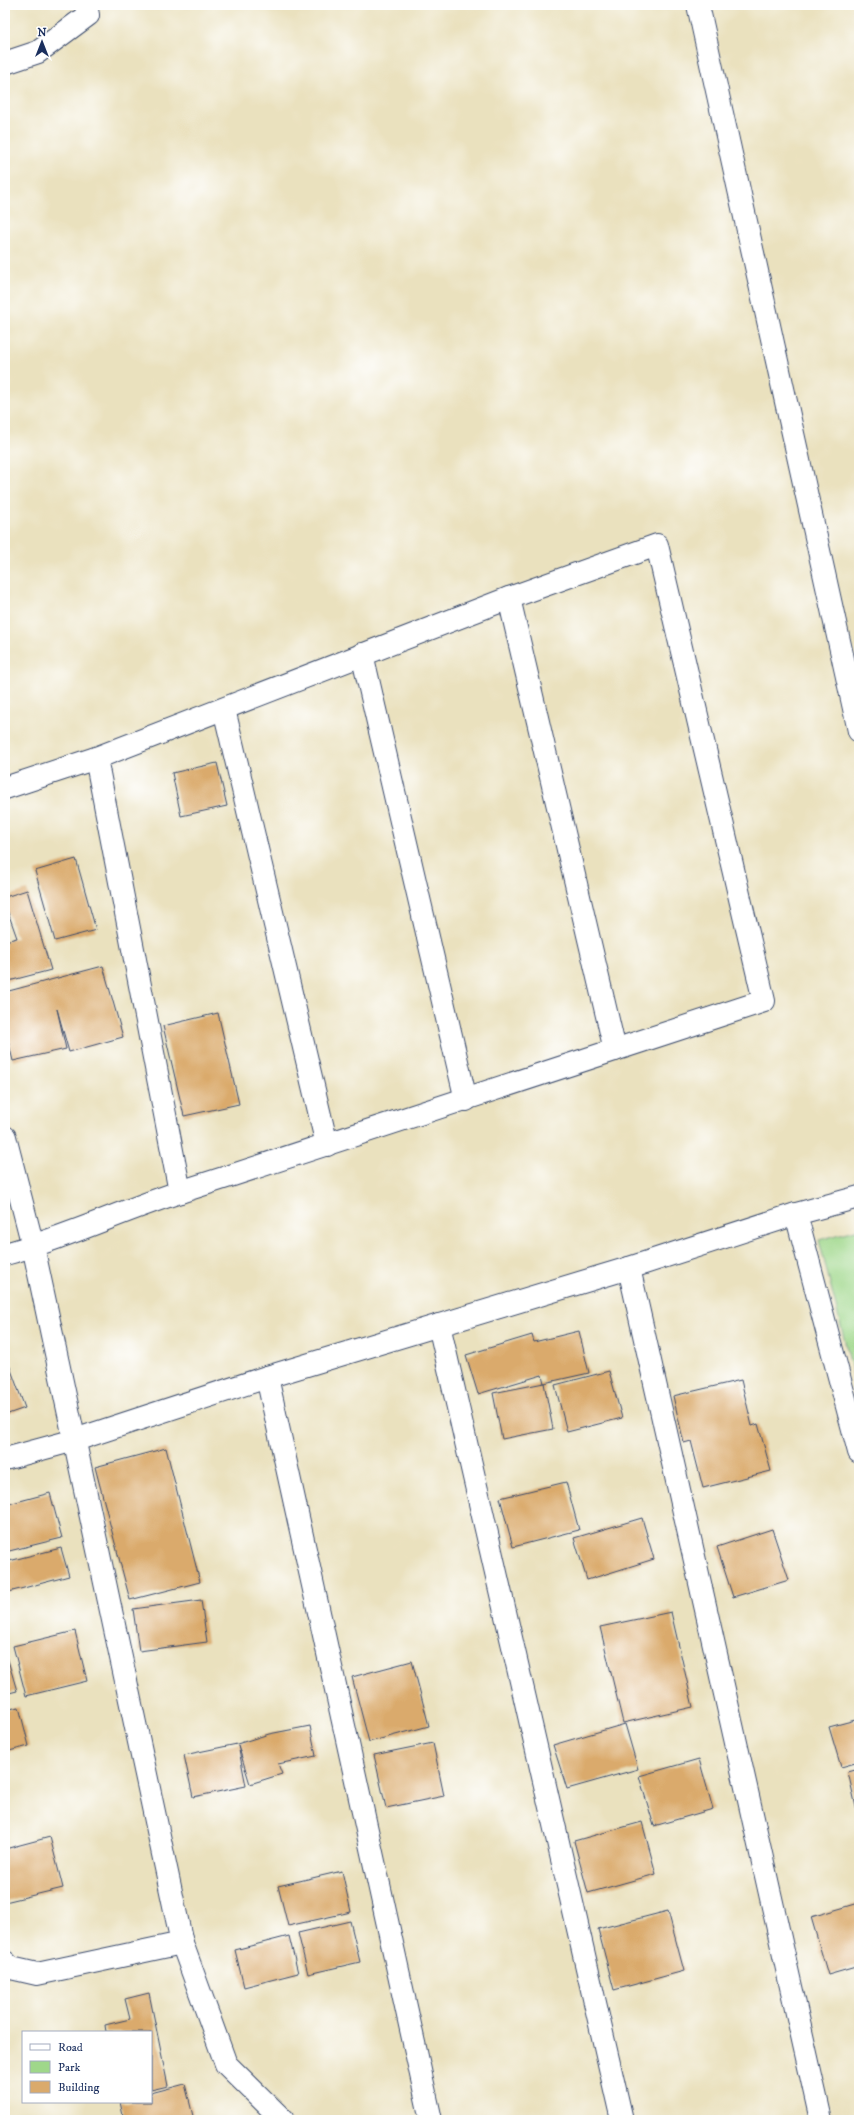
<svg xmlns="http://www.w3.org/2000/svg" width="864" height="2125" font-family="'IM FELL DW Pica',serif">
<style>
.green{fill:#9fd78a;stroke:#5d8374}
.building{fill:#daaa6c}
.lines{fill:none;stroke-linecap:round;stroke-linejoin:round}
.street-casing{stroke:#3a4a6c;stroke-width:24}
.street{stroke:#fff;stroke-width:22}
</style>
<rect width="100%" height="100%" fill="#fff"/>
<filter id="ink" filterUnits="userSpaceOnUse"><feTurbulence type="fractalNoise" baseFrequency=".025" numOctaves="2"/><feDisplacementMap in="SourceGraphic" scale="8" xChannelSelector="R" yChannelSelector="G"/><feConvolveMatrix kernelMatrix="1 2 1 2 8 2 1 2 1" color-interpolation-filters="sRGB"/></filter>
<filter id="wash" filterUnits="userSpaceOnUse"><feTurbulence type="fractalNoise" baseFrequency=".012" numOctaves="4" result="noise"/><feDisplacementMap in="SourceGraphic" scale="16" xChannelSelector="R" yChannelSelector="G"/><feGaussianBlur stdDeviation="0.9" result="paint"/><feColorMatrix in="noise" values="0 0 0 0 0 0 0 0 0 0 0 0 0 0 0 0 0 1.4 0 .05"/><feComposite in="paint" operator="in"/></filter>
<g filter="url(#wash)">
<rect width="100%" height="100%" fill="#eae1be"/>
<polygon class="green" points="859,1229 859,1397 819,1240"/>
<g id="blocks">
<g class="building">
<polygon points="217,763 227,806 181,816 172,773"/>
<polygon points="76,859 96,930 55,941 35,871"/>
<polygon points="27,890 51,970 5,982 5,941 17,938 5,904 5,897"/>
<polygon points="103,966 123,1037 69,1052 57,1009 66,1049 13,1061 5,1028 5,992"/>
<polygon points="218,1013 239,1104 184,1116 163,1026"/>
<polygon points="579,1331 589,1373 544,1383 542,1375 478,1394 466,1355 532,1335 534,1342"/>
<polygon points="7,1359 25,1408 5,1415 5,1360"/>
<polygon points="609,1371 622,1418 567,1432 555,1385"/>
<polygon points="741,1380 752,1426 758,1424 771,1471 703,1488 691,1441 684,1443 673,1396"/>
<polygon points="544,1383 553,1429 502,1439 493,1393"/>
<polygon points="166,1448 200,1582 130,1600 95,1467"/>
<polygon points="566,1482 579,1530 513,1547 500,1498"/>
<polygon points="50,1493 62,1538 5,1552 5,1505"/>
<polygon points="642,1518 654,1559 587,1580 574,1538"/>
<polygon points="772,1529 789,1580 733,1597 717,1547"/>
<polygon points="61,1548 69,1576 5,1593 5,1562"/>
<polygon points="201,1600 207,1642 139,1651 133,1609"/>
<polygon points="671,1612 693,1707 623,1723 600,1627"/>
<polygon points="75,1631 87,1681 26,1696 13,1646"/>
<polygon points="5,1650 17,1691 5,1694"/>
<polygon points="412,1661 429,1726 369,1742 352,1677"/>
<polygon points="19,1707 29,1746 5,1752 5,1710"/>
<polygon points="859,1719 859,1762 841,1767 829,1727"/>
<polygon points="625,1724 638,1769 567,1789 553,1745"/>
<polygon points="310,1726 316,1756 278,1764 282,1774 250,1784 238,1745 246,1786 193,1797 184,1755 237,1744 269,1734"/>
<polygon points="433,1743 444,1796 386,1808 374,1755"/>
<polygon points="699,1759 713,1809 654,1826 639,1776"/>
<polygon points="859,1769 859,1816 858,1816 848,1772"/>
<polygon points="642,1822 656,1874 588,1893 574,1841"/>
<polygon points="50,1837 63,1888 5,1902 5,1849"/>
<polygon points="342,1871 351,1912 288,1926 278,1886"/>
<polygon points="859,1903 859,1966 828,1975 811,1917"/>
<polygon points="668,1911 684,1971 614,1990 598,1929"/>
<polygon points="350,1921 360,1962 308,1974 298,1933"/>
<polygon points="289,1936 298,1973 244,1987 235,1950"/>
<polygon points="149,1993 168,2086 151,2090 151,2032 106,2032 105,2025 130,2019 125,1999"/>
<polygon points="185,2084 194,2120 124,2120 120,2102 151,2102 151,2093"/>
</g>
</g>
</g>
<g filter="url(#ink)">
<use href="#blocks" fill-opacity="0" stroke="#3a4a6c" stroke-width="1"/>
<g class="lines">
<g class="street-casing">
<g id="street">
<polyline points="698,5 859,731"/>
<polyline points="5,63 38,52 88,15 86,5"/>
<polyline points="509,598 615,1050"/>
<polyline points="362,654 466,1100"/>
<polyline points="224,709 327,1145"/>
<polyline points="96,758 180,1192"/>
<path d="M 5,788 L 96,758 L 509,598 L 657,545 L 764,1001 C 570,1064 377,1129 183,1191 C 123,1210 66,1238 5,1254"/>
<polyline points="5,1137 33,1246 182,1943 226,2064 283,2120"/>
<polyline points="796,1214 859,1452"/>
<polyline points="629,1268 821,2120"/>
<polyline points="439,1325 622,2120"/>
<polyline points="267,1377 431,2120"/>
<polyline points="5,1459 75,1440 267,1377 629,1268 796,1214 859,1197"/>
<polyline points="5,1962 11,1968 37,1974 182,1943"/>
</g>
</g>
<use href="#street" class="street"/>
</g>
</g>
<rect width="864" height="2125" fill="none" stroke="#fff" stroke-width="20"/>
<rect x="22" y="2031" width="130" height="72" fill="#ffffff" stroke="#a4acbf"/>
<rect x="30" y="2044" width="20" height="6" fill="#ffffff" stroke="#a4acbf"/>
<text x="58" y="2051" font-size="12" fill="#1b2f5e">Road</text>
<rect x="30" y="2061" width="20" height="12" fill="#9fd78a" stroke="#a4acbf"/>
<text x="58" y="2071" font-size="12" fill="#1b2f5e">Park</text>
<rect x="30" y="2081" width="20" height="12" fill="#daaa6c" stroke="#a4acbf"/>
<text x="58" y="2091" font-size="12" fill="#1b2f5e">Building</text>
<g transform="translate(42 42)" stroke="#ffffff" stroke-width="3" paint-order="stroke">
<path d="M0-3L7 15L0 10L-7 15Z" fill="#1b2f5e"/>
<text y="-6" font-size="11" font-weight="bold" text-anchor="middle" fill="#1b2f5e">N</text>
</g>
</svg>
